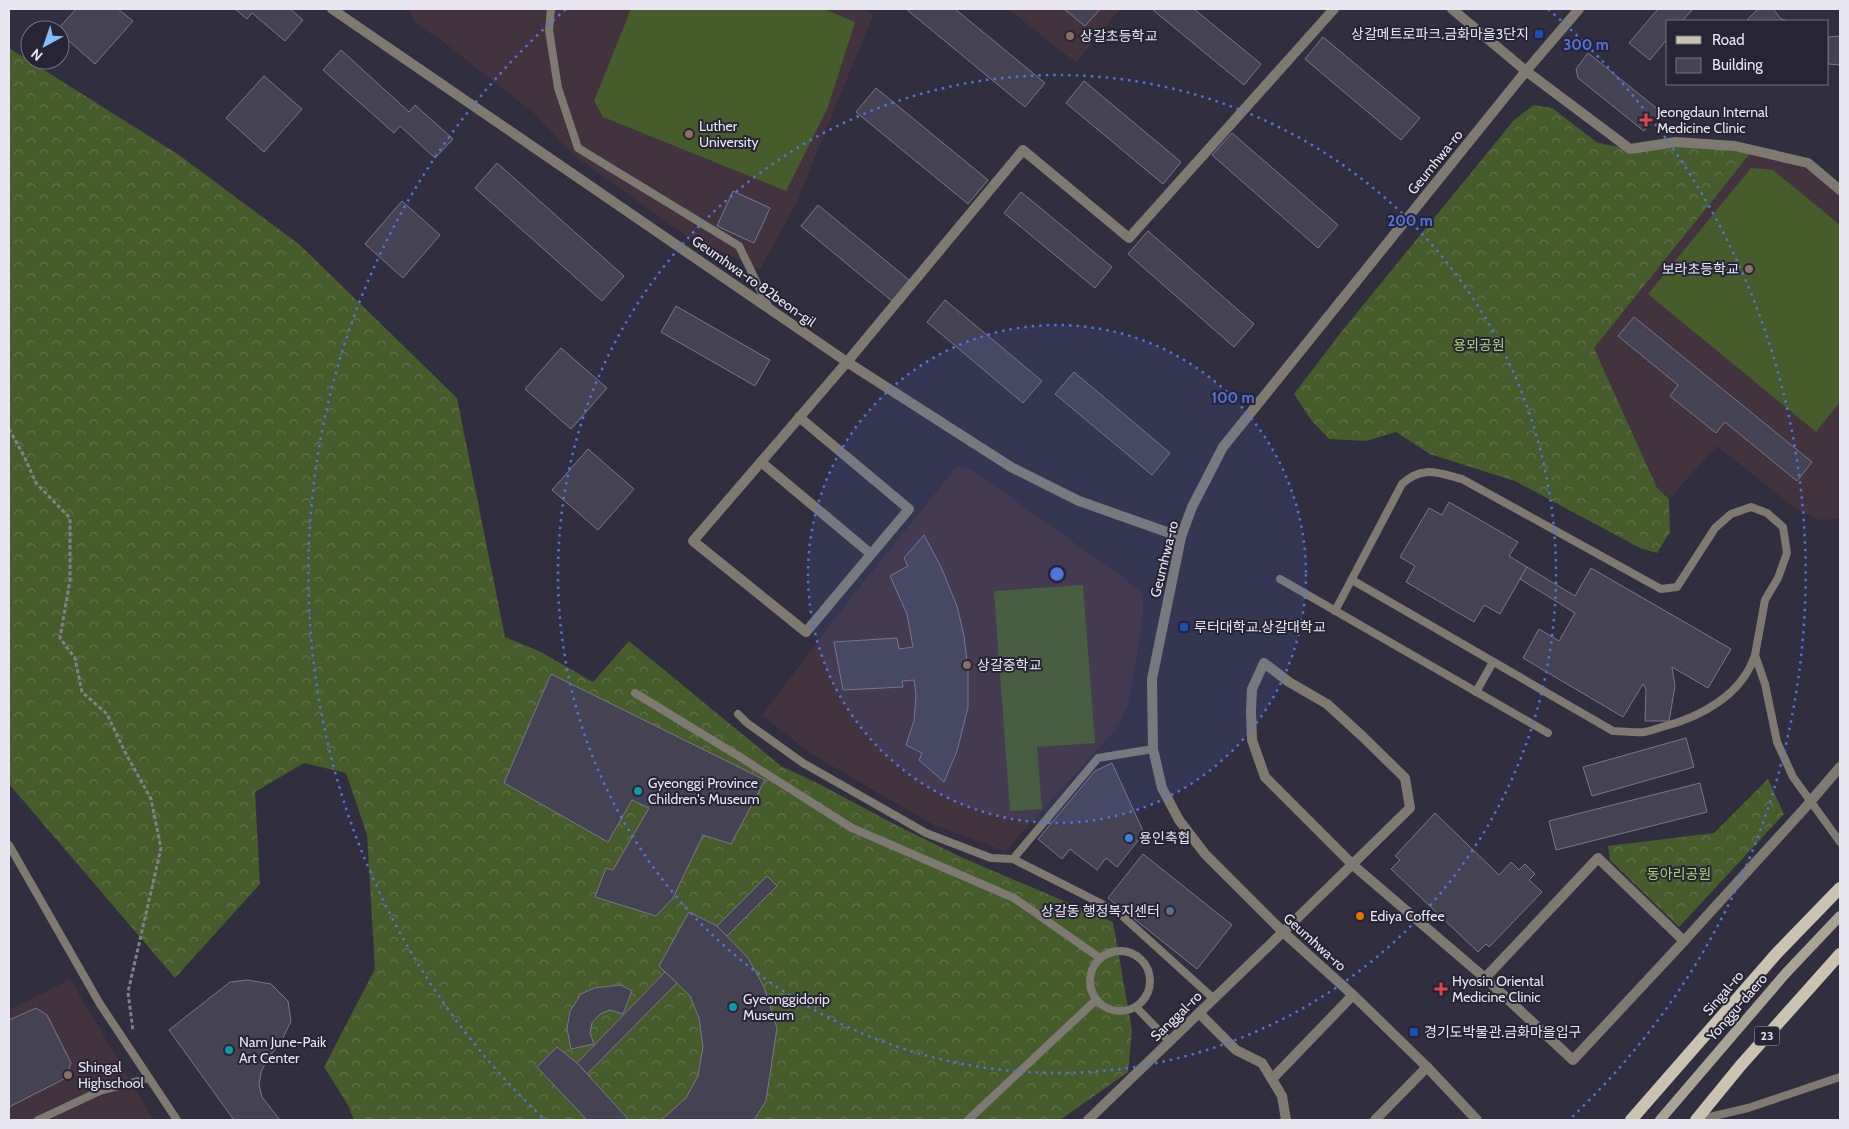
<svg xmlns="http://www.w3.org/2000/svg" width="1849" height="1129" font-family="Cabin,'Noto Sans KR',sans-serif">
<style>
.education{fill:#43333f}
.forest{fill:url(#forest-crowns)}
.pitch{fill:#475c2b}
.building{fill:#454254;stroke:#7a778b}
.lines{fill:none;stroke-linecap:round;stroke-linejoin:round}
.path{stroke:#827f8e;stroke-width:3;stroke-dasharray:4 2.5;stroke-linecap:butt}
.service{stroke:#7e7a72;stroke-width:8}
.minor{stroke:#7e7a72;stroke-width:10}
.tertiary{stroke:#7e7a72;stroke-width:10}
.secondary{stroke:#a9a396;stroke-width:10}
.primary{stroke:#cbc3b1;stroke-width:12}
.ring{fill:none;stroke:#5074de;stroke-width:2.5;stroke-dasharray:2.5 5}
.transit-dot{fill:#1a4fb4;stroke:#272435;stroke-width:2}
.education-dot{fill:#8d6e63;stroke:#272435;stroke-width:2}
.health-dot{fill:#e0444e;stroke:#272435;stroke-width:2}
.culture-dot{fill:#0f9aa8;stroke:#272435;stroke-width:2}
.shop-dot{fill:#3f7fe0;stroke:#272435;stroke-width:2}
.service-dot{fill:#5c6f8a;stroke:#272435;stroke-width:2}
.food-dot{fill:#e8710a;stroke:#272435;stroke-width:2}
.labels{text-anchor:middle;stroke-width:4;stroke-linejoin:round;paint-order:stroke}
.shield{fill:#272435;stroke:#adacb9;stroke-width:1}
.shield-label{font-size:12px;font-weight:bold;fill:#e7e6f1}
.poi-label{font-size:14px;fill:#e7e6f1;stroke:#272435;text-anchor:start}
.street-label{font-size:14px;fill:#e7e6f1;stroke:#272435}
.park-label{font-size:14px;fill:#aad372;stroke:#272435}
.centre{fill:#5074de;stroke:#272435;stroke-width:2.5}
.ring-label{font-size:15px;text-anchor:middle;font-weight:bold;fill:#5074de;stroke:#272435;stroke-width:4;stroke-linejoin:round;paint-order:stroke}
</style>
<defs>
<pattern id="forest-crowns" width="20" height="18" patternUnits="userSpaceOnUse" patternTransform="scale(1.25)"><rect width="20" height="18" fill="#475c2b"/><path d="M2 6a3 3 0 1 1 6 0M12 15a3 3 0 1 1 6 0" fill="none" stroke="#62734a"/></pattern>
</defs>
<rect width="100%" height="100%" fill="#312e3f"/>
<g class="education">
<polygon points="409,9 861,9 873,15 796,204 760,269 685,235 573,155 534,113 442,41 414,22"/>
<polygon points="1008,9 1120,9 1076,63"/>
<polygon points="1753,150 1808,163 1840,190 1840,519 1819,520 1795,508 1717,446 1669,499 1657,488 1594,348"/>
<polygon points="957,466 971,469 1143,592 1142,626 1128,704 1119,726 1005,851 934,825 813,755 762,715 850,599"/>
<polygon points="70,979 154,1120 9,1120 9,1010"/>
</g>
<g class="forest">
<polygon points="9,48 179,155 300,245 457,398 505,637 539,651 593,682 629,641 781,766 817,783 898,826 963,858 1113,922 1132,1030 1128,1072 1060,1120 354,1120 348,1105 324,1067 375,969 367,835 346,773 304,763 255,792 260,884 175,978 9,784"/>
<polygon points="1534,105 1552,108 1598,143 1630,149 1676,142 1753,150 1594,348 1657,488 1669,499 1670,532 1657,553 1640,548 1515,481 1430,454 1396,432 1366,441 1329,439 1311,420 1294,394 1342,331 1514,120"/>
<polygon points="1768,779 1784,814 1679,927 1610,860 1608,846 1714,833"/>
</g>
<g class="pitch">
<polygon points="631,9 824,9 855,22 828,107 786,191 603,117 594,101"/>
<polygon points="1751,168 1773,170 1840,225 1840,402 1816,432 1648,294"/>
<polygon points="1083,585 1095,743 1037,747 1042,809 1010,811 994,591"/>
</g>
<g class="building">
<polygon points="76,9 118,9 133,21 95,64 60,33 60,30 57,30"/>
<polygon points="235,9 290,9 303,20 285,41 252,13 247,19"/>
<polygon points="906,9 955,9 1045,83 1025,107"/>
<polygon points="1064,9 1100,9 1085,26"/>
<polygon points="1154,9 1194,9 1261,64 1244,85 1153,10"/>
<polygon points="1658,9 1693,9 1682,21 1668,21 1668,38 1650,60 1629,43"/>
<polygon points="1758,9 1773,9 1781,19 1789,21 1746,21"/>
<polygon points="1840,36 1840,65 1828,64 1828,37"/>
<polygon points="1323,37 1420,118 1401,140 1305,59"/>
<polygon points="341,50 409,112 415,105 453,139 435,158 400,126 394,133 323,70"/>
<polygon points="1588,53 1660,111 1644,131 1578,78 1576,69"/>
<polygon points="264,76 302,109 264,152 226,118"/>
<polygon points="1084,81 1181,162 1163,184 1066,103"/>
<polygon points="876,88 988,180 968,204 856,112"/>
<polygon points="1232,133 1338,225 1318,248 1212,155"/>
<polygon points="497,163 624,276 602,301 475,188"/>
<polygon points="733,191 770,208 754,243 717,226"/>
<polygon points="1021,192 1112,267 1095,288 1004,213"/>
<polygon points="402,201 440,235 403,278 365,244"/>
<polygon points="818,205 909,280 892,301 801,226"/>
<polygon points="1148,231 1254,324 1234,347 1128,254"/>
<polygon points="945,300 1042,381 1023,403 927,322"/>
<polygon points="676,306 770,360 755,386 661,332"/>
<polygon points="1634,317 1812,462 1797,481 1725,422 1716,433 1670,396 1678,385 1618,336"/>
<polygon points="561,348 607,388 571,429 525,389"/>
<polygon points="1074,372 1170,453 1152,475 1055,394"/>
<polygon points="588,449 634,489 598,530 552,490"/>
<polygon points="1449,502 1518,542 1509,556 1527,567 1500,614 1484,605 1474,622 1406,582 1415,566 1400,557 1429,508 1442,515"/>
<polygon points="924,535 941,567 957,606 964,636 968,670 968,707 957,751 944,782 919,760 922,753 906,745 914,721 916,695 914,680 902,681 903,687 843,690 834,642 897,638 899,649 913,647 907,614 890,576 908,566 904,558"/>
<polygon points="1527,567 1575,596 1591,568 1731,649 1708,688 1672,667 1675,686 1669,721 1645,721 1646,689 1643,684 1623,717 1523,658 1539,629 1559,641 1575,613 1520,579"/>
<polygon points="551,674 765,780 731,844 703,835 673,898 656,916 595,897 606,868 613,870 649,808 632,800 608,842 504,783"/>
<polygon points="1686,738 1694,767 1592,796 1583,767"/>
<polygon points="1112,763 1144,833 1117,867 1106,858 1097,870 1070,849 1062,859 1038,839 1095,771"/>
<polygon points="1700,783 1707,812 1556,850 1549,821"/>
<polygon points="1435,813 1499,875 1511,862 1519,870 1525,864 1535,874 1529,880 1542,892 1489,947 1486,944 1478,952 1391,869 1400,860 1395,856"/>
<polygon points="1143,854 1232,925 1197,969 1108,898"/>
<polygon points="767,876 777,886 727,936 717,926"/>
<polygon points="689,912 717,926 748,958 764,987 777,1028 766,1101 754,1120 661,1120 686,1098 698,1076 703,1047 699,1018 690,996 659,966"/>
<polygon points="665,972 677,983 587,1074 577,1063"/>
<polygon points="247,980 271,984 288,1001 291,1021 281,1042 268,1058 261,1072 259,1085 262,1097 280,1120 234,1120 169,1030 230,982"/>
<polygon points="621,985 632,991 623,1014 610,1010 600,1014 592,1023 590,1033 594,1044 571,1049 567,1029 570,1011 581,994 594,988"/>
<polygon points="36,1008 47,1015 71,1063 66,1078 9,1107 9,1020"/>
<polygon points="557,1047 577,1063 629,1120 587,1120 537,1067"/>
</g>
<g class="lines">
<polyline class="path" points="9,429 24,456 36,483 70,518 70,580 60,638 75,658 82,692 107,714 125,752 151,799 161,848 128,992 133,1031"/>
<g class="service">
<polyline points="551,9 549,30 558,88 578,148 739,246 769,308"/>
<polyline points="1280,579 1548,733"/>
<path d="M 1352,580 L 1613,731 C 1623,731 1634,733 1644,732 C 1650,731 1656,729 1662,727 C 1701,717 1742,695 1755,655"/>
<path d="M 1335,611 L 1402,484 C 1422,465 1438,473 1462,479 L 1661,589 L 1677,587 L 1715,528 L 1731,514 L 1751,507 L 1767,513 L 1783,527 L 1787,553 L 1778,578 L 1765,600 L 1755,655 L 1765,684 L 1777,742 L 1793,777 L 1840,842"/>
<polyline points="1476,692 1493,662"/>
<polyline points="635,693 740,757 852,828 1014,898 1100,958"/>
<polyline points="738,714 747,723 803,763 926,833 991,858 1013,859 1118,912 1214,999"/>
<polyline points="9,845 100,1004 177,1120"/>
<polyline points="1013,859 1098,758 1153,749"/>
<circle cx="1120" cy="981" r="30"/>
<polyline points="1136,1007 1169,1041"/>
<polyline points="38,1120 100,1091 149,1078"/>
<polyline points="968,1120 1096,1000"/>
<polyline points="1697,1120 1748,1108 1840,1077"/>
</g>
<g class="minor">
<polyline points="332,9 847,362 1011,467 1079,501 1181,537"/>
<polyline points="1452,9 1526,71 1630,149 1676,142 1735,146 1808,163 1840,190"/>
<polyline points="799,417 909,509 806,632 693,541 847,362 1023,150 1129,238 1334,9"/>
<polyline points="761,462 871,554"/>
<polyline points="1283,932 1410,808 1405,778 1361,735 1327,704 1289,682 1264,663 1252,689 1251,712 1252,740 1265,777 1353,865 1485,978 1573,1060 1684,941"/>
<polyline points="1485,978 1598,858 1684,941 1804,809 1840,767"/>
<polyline points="1199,1013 1236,1050 1262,1063 1282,1096 1286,1120"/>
<polyline points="1272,1079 1353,995"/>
<polyline points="1375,1120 1427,1067"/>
</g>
<g class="tertiary">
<polyline points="1088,1120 1283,932"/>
<polyline points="1477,1120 1427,1067 1353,995 1283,932 1205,854 1179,820 1162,788 1153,749 1152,679 1181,537 1192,507 1223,447 1526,71 1579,9"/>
</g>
<polyline class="secondary" points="1660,1120 1786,973 1840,916"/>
<g class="primary">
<polyline points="1631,1120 1777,953 1840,888"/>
<polyline points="1696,1120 1741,1065 1840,954"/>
</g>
</g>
<circle cx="1057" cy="574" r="249" fill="#5074de" fill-opacity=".12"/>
<g class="ring">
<circle cx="1057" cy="574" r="249"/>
<circle cx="1057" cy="574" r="499"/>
<path d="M542 1117A748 748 0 0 1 566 9M1548 9A748 748 0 0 1 1572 1117"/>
</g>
<g class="transit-dot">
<rect x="1534" y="29" width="10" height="10" rx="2.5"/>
<rect x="1179" y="622" width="10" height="10" rx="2.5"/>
<rect x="1409" y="1027" width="10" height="10" rx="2.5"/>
</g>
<g class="education-dot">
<circle cx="1070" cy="36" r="5"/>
<circle cx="689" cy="134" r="5"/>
<circle cx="1749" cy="269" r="5"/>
<circle cx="967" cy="665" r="5"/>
<circle cx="68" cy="1075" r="5"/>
</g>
<g class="health-dot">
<path d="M1643.5 112.5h5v5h5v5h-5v5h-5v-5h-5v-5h5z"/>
<path d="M1438.5 981.5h5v5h5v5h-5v5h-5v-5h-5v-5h5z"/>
</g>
<g class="culture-dot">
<circle cx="638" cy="791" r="5"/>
<circle cx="733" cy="1007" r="5"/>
<circle cx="229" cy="1050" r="5"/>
</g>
<circle class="shop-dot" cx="1129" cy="838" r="5"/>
<circle class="service-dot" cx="1170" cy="911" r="5"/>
<circle class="food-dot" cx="1360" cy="916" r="5"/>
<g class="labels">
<rect class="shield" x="1754.5" y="1026.5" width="25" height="19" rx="4"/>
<g class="shield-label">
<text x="1767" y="1040">23</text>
</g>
<g class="poi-label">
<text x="1529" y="39" text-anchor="end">상갈메트로파크.금화마을3단지</text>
<text x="1080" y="41">상갈초등학교</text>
<text x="1657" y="117">Jeongdaun Internal<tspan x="1657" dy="16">Medicine Clinic</tspan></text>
<text x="699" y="131">Luther<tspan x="699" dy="16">University</tspan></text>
<text x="1739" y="274" text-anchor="end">보라초등학교</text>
<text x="1194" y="632">루터대학교.상갈대학교</text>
<text x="977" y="670">상갈중학교</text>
<text x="648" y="788">Gyeonggi Province<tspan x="648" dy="16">Children's Museum</tspan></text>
<text x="1139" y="843">용인축협</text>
<text x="1160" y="916" text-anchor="end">상갈동 행정복지센터</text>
<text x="1370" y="921">Ediya Coffee</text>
<text x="1452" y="986">Hyosin Oriental<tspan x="1452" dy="16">Medicine Clinic</tspan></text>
<text x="743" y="1004">Gyeonggidorip<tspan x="743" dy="16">Museum</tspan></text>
<text x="1424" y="1037">경기도박물관.금화마을입구</text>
<text x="239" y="1047">Nam June-Paik<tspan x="239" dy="16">Art Center</tspan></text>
<text x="78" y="1072">Shingal<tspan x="78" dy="16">Highschool</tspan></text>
</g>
<g class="street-label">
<text transform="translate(1435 162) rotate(-51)" y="5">Geumhwa-ro</text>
<text transform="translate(754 281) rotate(35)" y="5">Geumhwa-ro 82beon-gil</text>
<text transform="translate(1164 559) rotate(-76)" y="5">Geumhwa-ro</text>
<text transform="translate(1315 942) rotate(42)" y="5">Geumhwa-ro</text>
<text transform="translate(1723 993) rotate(-49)" y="5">Singal-ro</text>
<text transform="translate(1737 1007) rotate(-49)" y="5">Yonggu-daero</text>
<text transform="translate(1176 1016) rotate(-44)" y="5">Sanggal-ro</text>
</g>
<g class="park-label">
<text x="1479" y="350">용뫼공원</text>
<text x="1679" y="879">동아리공원</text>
</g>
</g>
<circle cx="1057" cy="574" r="8" class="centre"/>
<g class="ring-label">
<text x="1586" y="50">300 m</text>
<text x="1410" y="226">200 m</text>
<text x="1233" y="403">100 m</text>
</g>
<rect width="1849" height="1129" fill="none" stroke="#e7e6f1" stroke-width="20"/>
<rect x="1666" y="20" width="162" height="65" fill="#272435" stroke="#747280"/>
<rect x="1676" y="36" width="25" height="8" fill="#cbc3b1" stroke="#747280"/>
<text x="1712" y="45" font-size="15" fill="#e7e6f1">Road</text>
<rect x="1676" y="58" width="25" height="15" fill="#454254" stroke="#747280"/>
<text x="1712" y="70" font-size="15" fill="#e7e6f1">Building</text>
<g transform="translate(45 45) rotate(220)"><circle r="24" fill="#272435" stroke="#747280"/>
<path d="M0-4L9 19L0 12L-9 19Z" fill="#86bbfb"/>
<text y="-8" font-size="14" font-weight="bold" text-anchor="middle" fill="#e7e6f1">N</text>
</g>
</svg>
